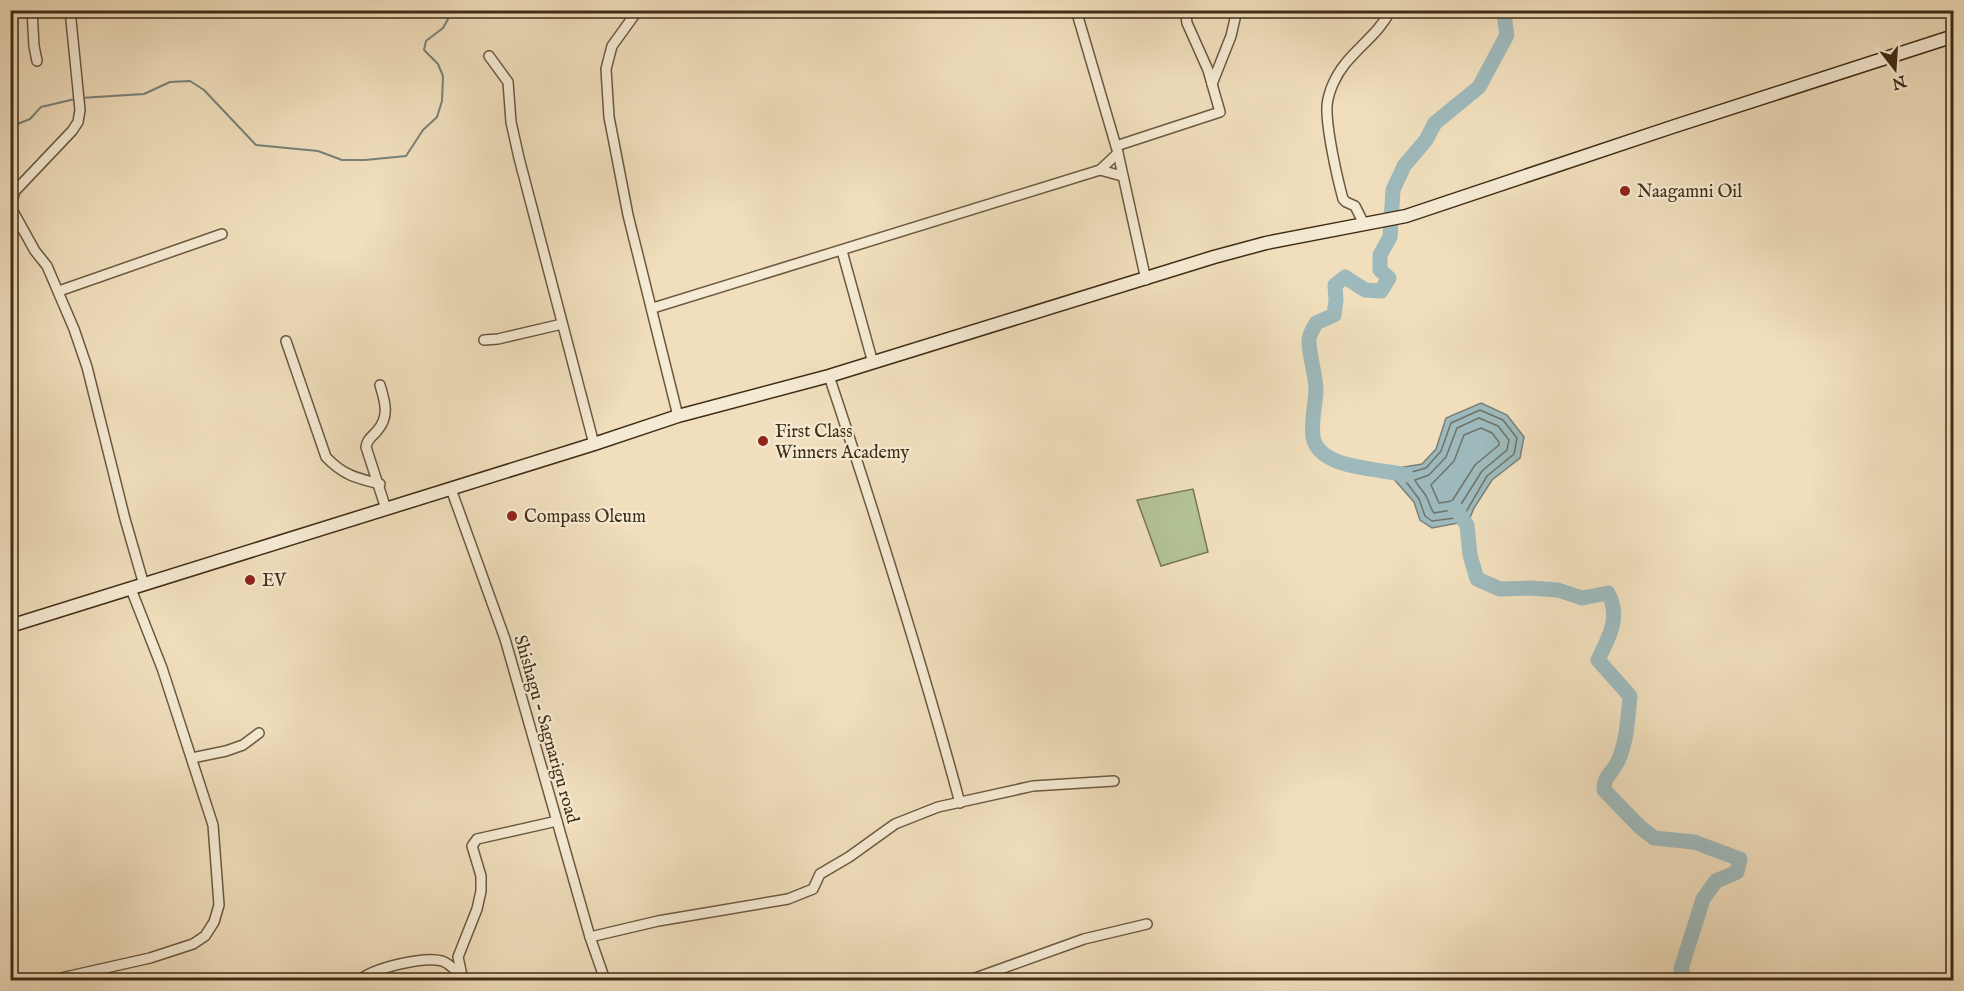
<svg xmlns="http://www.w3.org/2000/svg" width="1964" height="991" font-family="'IM FELL English',serif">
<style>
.green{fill:#b3c296;stroke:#7a7856;stroke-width:1.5}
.water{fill:#9eb9bb;stroke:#788179;stroke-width:1.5}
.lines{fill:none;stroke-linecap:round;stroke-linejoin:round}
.shore{stroke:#6f7368;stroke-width:1.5}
.stream{stroke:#788179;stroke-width:2}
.river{stroke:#9eb9bb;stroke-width:15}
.street-casing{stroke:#6c5940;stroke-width:12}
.secondary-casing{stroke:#402d16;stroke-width:15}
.street{stroke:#f5ead3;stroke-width:9}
.secondary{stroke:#f5ead3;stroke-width:12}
.poi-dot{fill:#8f2418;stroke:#f5ead3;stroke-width:2}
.labels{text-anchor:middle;stroke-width:4.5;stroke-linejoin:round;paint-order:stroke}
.poi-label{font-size:18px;fill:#402d16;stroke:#f5ead3;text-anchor:start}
.street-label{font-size:18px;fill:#402d16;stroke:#f5ead3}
</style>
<rect width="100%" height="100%" fill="#f0debc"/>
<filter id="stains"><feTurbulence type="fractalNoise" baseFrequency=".00333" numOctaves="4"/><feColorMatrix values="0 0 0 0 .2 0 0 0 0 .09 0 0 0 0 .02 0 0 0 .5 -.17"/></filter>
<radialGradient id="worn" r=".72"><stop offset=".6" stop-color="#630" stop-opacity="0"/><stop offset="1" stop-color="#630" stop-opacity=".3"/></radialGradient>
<polygon class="green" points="1193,489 1208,552 1161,566 1137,500"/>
<polygon class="water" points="1481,403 1507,415 1524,437 1520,458 1492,480 1474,508 1467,525 1458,523 1432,528 1420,520 1414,502 1386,470 1422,464 1436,449 1446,418"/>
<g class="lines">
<g class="shore">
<polygon points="1480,410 1503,420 1517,438 1514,454 1487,476 1463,517 1432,521 1425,516 1419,499 1401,475 1426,468 1441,451 1451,423"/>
<path d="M 1479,418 L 1498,426 L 1509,440 L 1507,450 L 1482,471 L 1458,509 L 1434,513 C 1430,508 1430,504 1427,498 C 1424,491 1418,487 1415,480 L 1429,475 L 1446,457 L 1457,428 Z"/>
<polygon points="1481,428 1492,433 1499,442 1499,445 1475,465 1452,501 1439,503 1431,485 1454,461 1464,435"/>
</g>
<g class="stream">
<polyline points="80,98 144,94 170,82 190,81 204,90 256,145 318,151 342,160 365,160 406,156 423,130 437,117 442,101 443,76 438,64 424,50 426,41 443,28 453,10"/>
<polyline points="10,127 30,119 41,107 75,99"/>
</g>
<g class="river">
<path d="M 1406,475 C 1380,468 1319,470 1313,437 C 1311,421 1315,407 1316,391 C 1316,374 1309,357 1309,340 C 1309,335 1313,329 1316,323 L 1334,315 L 1336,300 L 1335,285 L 1345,277 L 1365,290 L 1381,291 L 1389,278 L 1380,270 L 1380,255 L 1390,237 L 1393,190 L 1404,166 L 1426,140 L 1435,123 L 1479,87 L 1507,35 L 1504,15 L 1501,10"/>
<path d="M 1455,508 L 1467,525 L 1470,555 L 1477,579 L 1500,589 L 1530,588 L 1558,590 L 1582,598 L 1608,593 C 1621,617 1609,637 1598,660 L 1630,696 C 1628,717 1627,741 1618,761 C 1612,774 1604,775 1604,790 L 1640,827 L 1654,838 L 1694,842 L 1740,859 L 1737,872 L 1716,881 L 1703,899 L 1681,969 L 1685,980"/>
</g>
<g class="street-casing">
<g id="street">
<polyline points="32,10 34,46 37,61"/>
<polyline points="638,10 612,46 606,69 609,117 628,215 678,416"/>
<polyline points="1076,10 1118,153 1146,280"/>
<polyline points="489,56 508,82 511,122 519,158 594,444"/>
<polyline points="1212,84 1231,36 1237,10"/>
<polyline points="1116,146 1220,112 1208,70 1187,23 1185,10"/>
<polyline points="1100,170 1122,176"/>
<polyline points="10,206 35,251 47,266 74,329 87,367 125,519 144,585"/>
<polyline points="10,209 15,191 72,131 78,122 80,110 70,10"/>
<path d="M 1364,224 L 1355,206 L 1346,202 L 1343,199 C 1337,177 1326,128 1327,106 C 1328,92 1336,75 1345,64 C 1361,44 1378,34 1391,10"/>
<polyline points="842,251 873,363"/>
<polyline points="59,291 222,234"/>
<polyline points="653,308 1100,170 1118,153"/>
<polyline points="484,340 498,339 562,324"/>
<path d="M 286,341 L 326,457 C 343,475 356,478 380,484"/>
<path d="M 829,376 C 876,517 921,659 960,803"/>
<path d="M 380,385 C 385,402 390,416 377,431 C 372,437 367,439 366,447 L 386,509"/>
<polyline points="451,489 505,639 590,937 605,980"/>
<polyline points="192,758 226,751 243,745 259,733"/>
<polyline points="590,937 658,921 788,899 813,889 820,874 849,857 895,824 938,807 1033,786 1114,781"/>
<polyline points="52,980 150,958 193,944 205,936 214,922 219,905 213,825 162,668 131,589"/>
<path d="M 360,980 C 373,968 424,956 442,961 C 449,963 455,970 460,975"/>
<polyline points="463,980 458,957 477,909 481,891 481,876 472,846 477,839 557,821"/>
<polyline points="970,980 1084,939 1147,924"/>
<polyline points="1391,980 1394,980"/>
</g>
</g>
<g class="secondary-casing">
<polyline id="secondary" points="10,626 594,444 678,416 829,376 1214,257 1266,243 1406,216 1672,127 1954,36"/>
</g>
<use href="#street" class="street"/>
<use href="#secondary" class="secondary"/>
</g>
<g class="poi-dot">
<circle cx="1625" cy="191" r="6"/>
<circle cx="763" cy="441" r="6"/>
<circle cx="512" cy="516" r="6"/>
<circle cx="250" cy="580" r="6"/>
</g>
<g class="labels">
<g class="poi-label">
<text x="1637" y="197">Naagamni Oil</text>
<text x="775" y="437">First Class<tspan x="775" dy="21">Winners Academy</tspan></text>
<text x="524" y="522">Compass Oleum</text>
<text x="262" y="586">EV</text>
</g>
<g class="street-label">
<text transform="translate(547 729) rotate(74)" y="6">Shishagu - Sagnarigu road</text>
</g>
</g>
<rect width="1964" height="991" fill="none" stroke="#f0debc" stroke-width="36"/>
<rect x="12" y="12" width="1940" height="967" fill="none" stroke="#402d16" stroke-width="3"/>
<rect x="18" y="18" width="1928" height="955" fill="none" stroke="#402d16" stroke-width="1.5"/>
<g transform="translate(1895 69) rotate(163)" stroke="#f5ead3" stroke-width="4.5" paint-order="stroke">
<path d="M0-4.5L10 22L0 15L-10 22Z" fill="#402d16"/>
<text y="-9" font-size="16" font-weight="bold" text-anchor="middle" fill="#402d16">N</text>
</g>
<rect width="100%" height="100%" filter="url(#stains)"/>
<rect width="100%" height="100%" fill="url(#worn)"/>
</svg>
